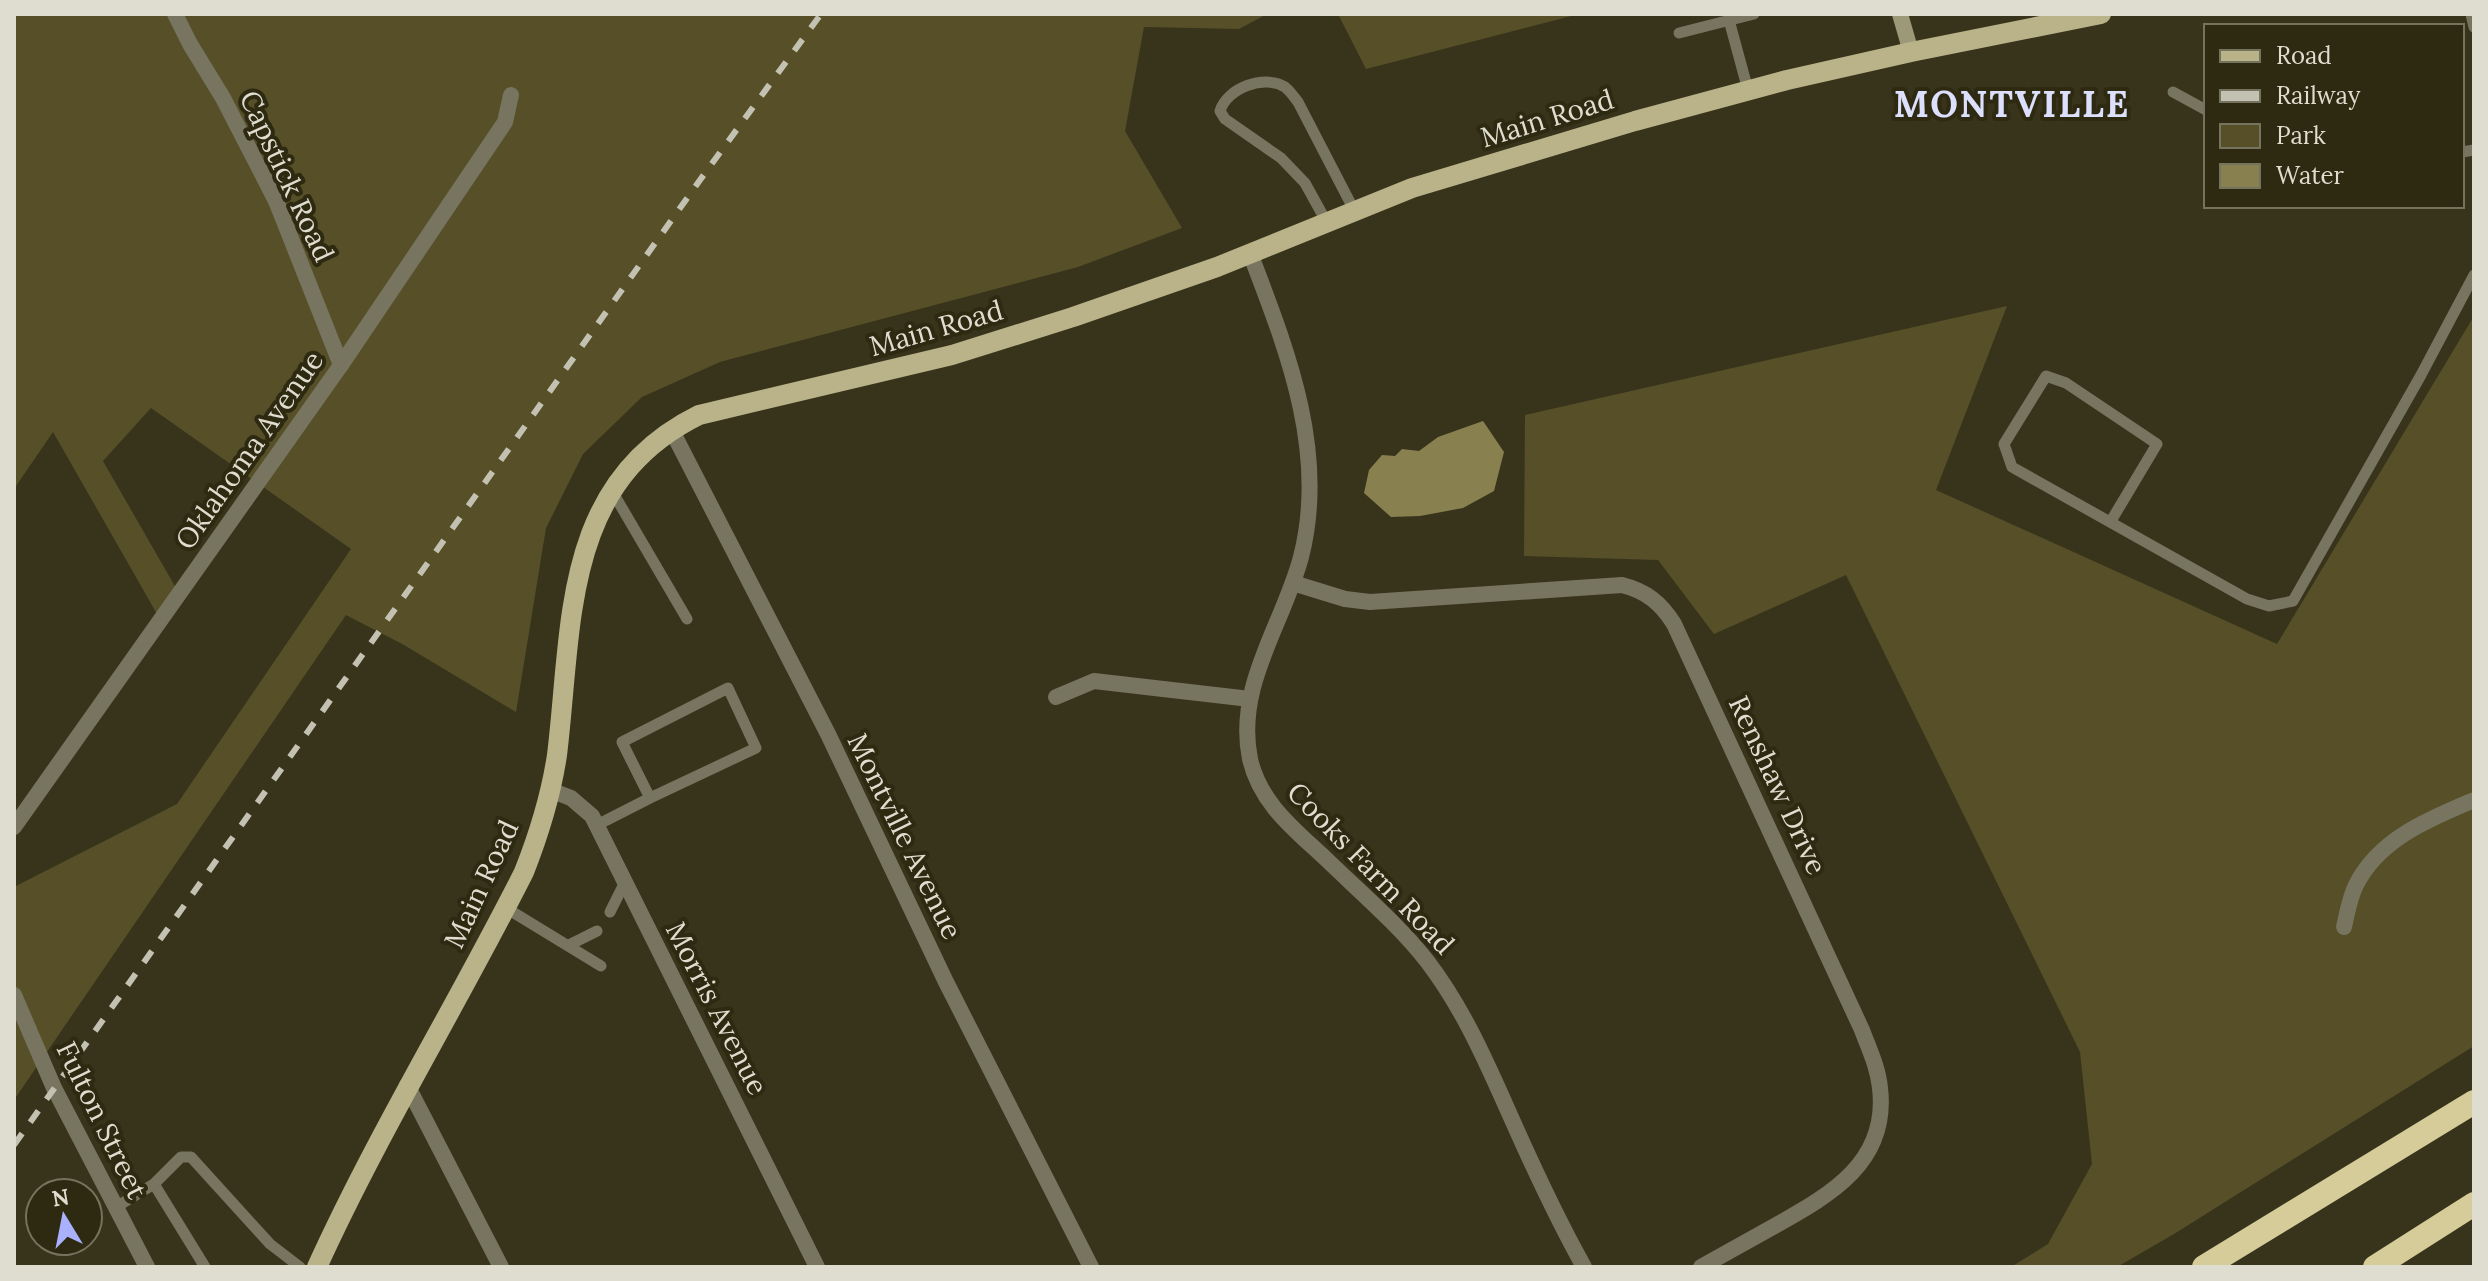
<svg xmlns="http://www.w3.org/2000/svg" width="2488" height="1281" font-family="Lora,serif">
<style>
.green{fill:#564f27}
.water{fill:#898050}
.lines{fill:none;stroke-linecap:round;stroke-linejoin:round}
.lane{stroke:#777460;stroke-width:11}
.street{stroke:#777460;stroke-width:16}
.secondary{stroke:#9d9877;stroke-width:16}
.primary{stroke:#bab389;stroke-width:20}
.highway{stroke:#d5cc9a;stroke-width:24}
.rail{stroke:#c3c1b1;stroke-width:6;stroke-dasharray:14 14;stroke-linecap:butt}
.labels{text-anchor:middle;stroke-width:8;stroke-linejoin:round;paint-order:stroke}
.street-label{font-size:28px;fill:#dfddcf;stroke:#2e2a12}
.district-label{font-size:36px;font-weight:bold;letter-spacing:2px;fill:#dce0fd;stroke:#2e2a12}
</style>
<rect width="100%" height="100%" fill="#38341c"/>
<g class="green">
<polygon points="14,14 1267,14 1239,29 1144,27 1125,131 1182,228 1078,267 720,362 642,397 583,454 546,528 516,712 404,645 346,615 14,1100 14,887 177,804 351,549 151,408 103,461 180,595 161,621 53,432 14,489"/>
<polygon points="1338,14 1579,14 1366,69"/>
<polygon points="2007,306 1936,490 2277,644 2474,316 2474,1046 2174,1234 2117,1267 2011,1267 2048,1244 2092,1164 2080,1052 1846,575 1714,634 1658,560 1524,556 1525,415"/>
</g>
<polygon class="water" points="1483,421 1504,452 1494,491 1463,508 1420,516 1391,517 1364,493 1369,470 1382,455 1395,456 1402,449 1419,451 1438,437"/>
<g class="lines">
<g class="lane">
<polyline points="2471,14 2474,27"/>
<polyline points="1729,20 1748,90"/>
<polyline points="1679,33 1754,14"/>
<polyline points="2173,92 2206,110"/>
<polyline points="2462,152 2474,150"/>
<path d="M 1326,221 L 1305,183 L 1281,158 L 1225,119 L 1220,111 C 1227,88 1264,74 1285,87 C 1290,91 1294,97 1298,102 L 1354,210"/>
<polyline points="612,491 687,619"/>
<polyline points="2111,521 2157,444 2066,383 2046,376 2004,444 2012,467 2247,599 2269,606 2293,601 2421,375 2474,275"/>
<polyline points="597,825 650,798 622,742 728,688 756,748 650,798"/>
<polyline points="506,908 601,966"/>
<polyline points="610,912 625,882"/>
<polyline points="569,945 597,931"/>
<polyline points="154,1184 205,1267"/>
<polyline points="116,1207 154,1184 181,1157 191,1157 270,1244 300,1267"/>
</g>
<g class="street">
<polyline points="175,14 190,44 223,98 276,201 341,365"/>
<path d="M 1250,253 C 1287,350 1328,452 1301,557 C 1283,625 1235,686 1250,759 C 1260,803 1294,829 1325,858 C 1360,892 1397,923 1427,961 C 1463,1008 1486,1061 1510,1115 C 1533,1167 1556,1217 1584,1267"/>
<polyline points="671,429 828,734 946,982 1091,1267"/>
<path d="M 1293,583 L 1345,599 L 1370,602 L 1622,585 C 1646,591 1661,603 1674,624 L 1862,1030 C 1869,1049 1878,1067 1880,1088 C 1889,1164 1828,1196 1771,1228 C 1748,1241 1724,1254 1701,1267"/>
<polyline points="1056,697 1094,681 1250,699"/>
<polyline points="550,790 571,798 592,816 817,1267"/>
<polyline points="14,827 341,365 505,122 511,95"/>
<path d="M 2344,927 C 2347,913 2350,897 2356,885 C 2379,839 2429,819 2474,800"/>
<polyline points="14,995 54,1088 147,1267"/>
<polyline points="407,1085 501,1267"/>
</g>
<polyline class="secondary" points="1900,14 1911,52"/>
<path class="primary" d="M 317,1267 C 379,1131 457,1005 524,872 C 539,834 551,795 557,755 C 573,624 561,483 699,415 L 952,355 L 1073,317 L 1217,267 L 1412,188 L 1635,121 L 1787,80 L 1911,52 L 2101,14"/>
<g class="highway">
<polyline points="2204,1267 2474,1102"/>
<polyline points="2375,1267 2474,1204"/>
</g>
<polyline class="rail" points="14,1145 700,180 821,14"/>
</g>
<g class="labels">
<g class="street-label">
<text transform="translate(1547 118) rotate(-17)" y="10">Main Road</text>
<text transform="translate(287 176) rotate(65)" y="10">Capstick Road</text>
<text transform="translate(936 328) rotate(-16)" y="10">Main Road</text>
<text transform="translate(249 450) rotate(-55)" y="10">Oklahoma Avenue</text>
<text transform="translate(1778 785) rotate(65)" y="10">Renshaw Drive</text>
<text transform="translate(905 836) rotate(64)" y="10">Montville Avenue</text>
<text transform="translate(1371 868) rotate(46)" y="10">Cooks Farm Road</text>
<text transform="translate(481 884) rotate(-65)" y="10">Main Road</text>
<text transform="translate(717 1008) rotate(63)" y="10">Morris Avenue</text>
<text transform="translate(102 1120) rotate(64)" y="10">Fulton Street</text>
</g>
<g class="district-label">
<text x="2012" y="117">MONTVILLE</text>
</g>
</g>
<rect width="2488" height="1281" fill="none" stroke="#dfddcf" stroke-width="32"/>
<rect x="2204" y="24" width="260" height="184" fill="#2e2a12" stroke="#75725e" stroke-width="2"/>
<rect x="2220" y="50" width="40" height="12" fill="#bab389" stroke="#75725e" stroke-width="2"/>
<text x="2276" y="64" font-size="24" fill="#dfddcf">Road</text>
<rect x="2220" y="90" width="40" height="12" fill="#c3c1b1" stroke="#75725e" stroke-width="2"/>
<text x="2276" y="104" font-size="24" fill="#dfddcf">Railway</text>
<rect x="2220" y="124" width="40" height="24" fill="#564f27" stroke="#75725e" stroke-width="2"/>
<text x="2276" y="144" font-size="24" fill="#dfddcf">Park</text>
<rect x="2220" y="164" width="40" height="24" fill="#898050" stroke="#75725e" stroke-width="2"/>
<text x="2276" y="184" font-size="24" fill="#dfddcf">Water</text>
<g transform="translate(64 1217) rotate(350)"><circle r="38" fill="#2e2a12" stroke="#75725e" stroke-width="2"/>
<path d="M0-6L14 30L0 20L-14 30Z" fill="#a9b0fc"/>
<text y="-12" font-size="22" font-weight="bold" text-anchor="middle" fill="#dfddcf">N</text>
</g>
</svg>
